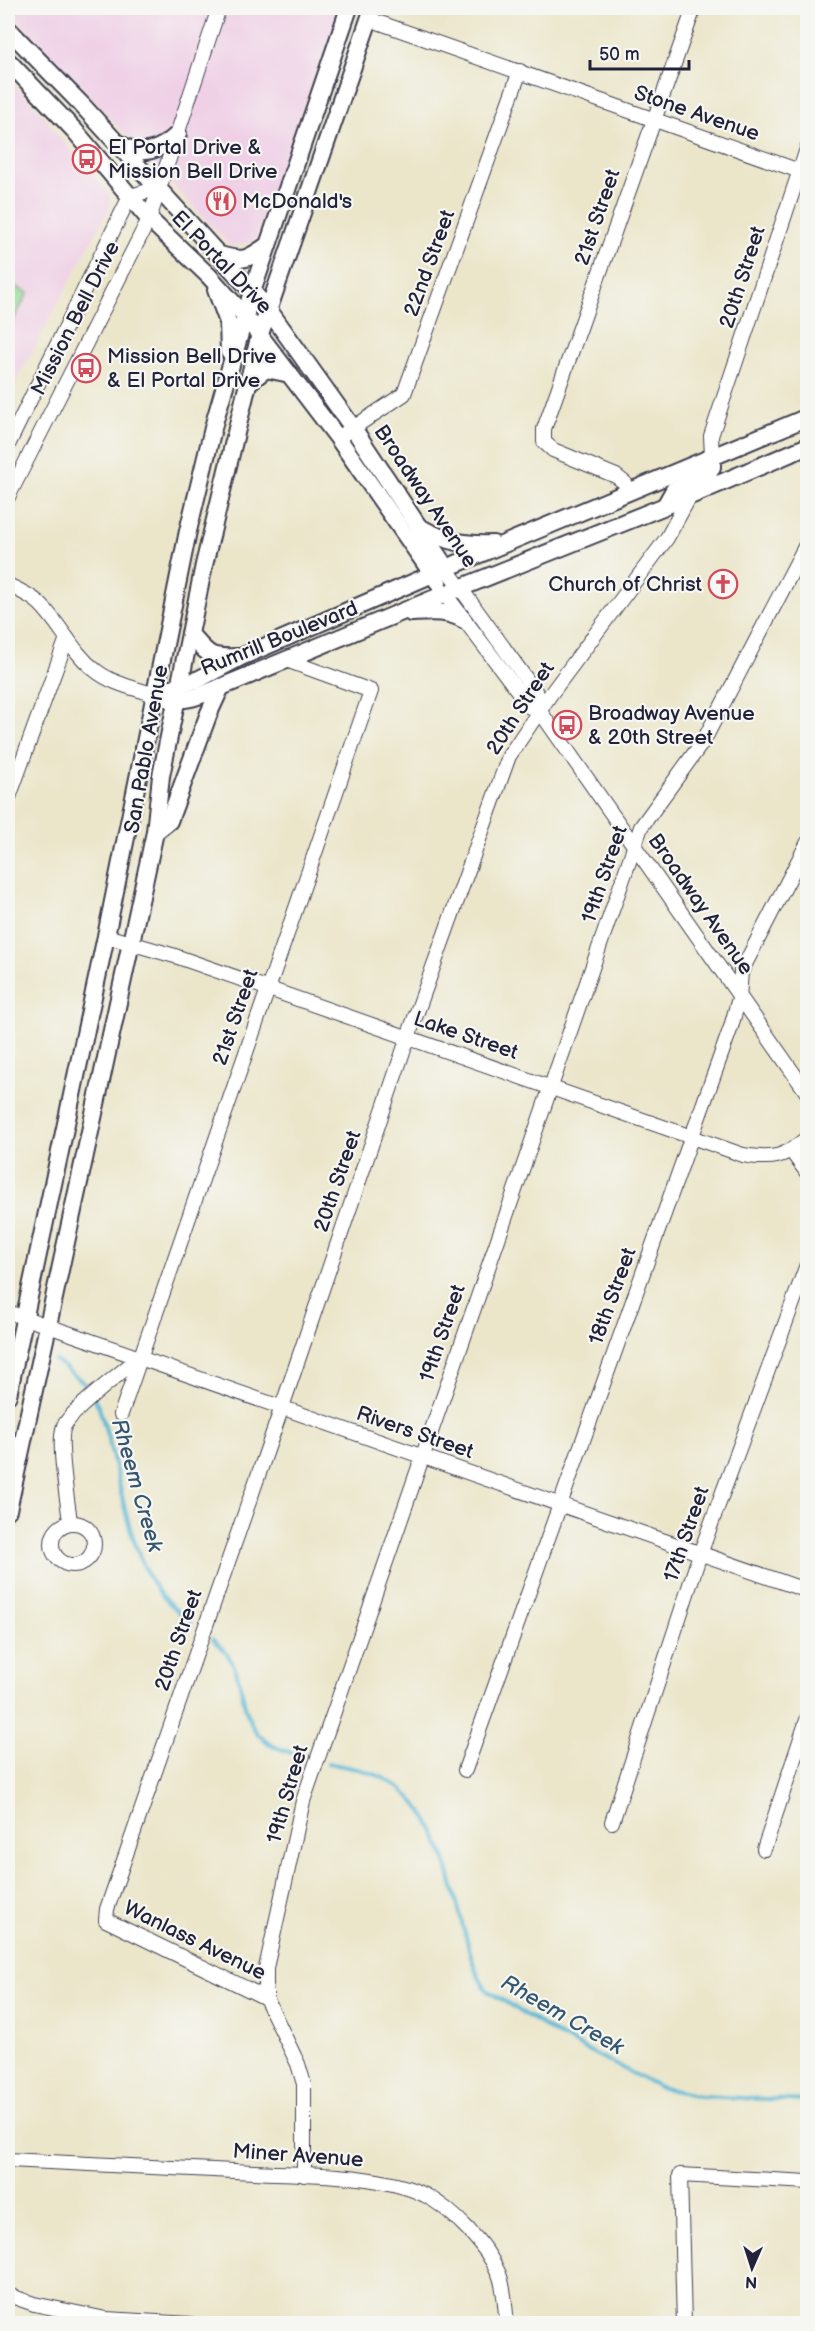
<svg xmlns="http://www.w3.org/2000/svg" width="815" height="2331" font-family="'Balsamiq Sans',sans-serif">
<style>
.built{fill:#efd0e6}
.green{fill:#92d892;stroke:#5a7d66;stroke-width:1.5}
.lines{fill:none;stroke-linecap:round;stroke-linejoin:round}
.stream{stroke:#56b6d4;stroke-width:4}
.minor-casing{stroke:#403f50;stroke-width:16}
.major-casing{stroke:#403f50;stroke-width:20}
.minor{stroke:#fff;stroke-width:14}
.major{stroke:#fff;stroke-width:16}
.labels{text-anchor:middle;stroke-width:4.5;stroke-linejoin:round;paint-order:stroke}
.street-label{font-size:21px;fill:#22223b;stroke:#f6f6f2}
.poi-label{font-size:21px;fill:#22223b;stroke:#f6f6f2;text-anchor:start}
.water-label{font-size:22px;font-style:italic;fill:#345671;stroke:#f6f6f2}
</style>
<rect width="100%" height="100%" fill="#f6f6f2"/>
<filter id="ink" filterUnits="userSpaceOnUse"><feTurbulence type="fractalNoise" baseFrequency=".0167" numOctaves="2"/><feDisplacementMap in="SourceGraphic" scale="12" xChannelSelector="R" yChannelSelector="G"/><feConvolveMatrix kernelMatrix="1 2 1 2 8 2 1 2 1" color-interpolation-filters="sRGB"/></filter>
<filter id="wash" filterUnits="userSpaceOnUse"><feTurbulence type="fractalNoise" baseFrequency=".008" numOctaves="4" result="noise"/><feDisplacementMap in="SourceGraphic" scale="24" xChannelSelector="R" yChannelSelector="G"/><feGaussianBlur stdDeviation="1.35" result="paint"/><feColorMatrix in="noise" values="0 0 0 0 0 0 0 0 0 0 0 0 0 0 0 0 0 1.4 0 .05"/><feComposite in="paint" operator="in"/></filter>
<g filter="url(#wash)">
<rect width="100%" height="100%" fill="#ebe6ca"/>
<g class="built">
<polygon points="8,8 340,8 255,242 231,247 8,10"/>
<polygon points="8,78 45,116 56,133 109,194 110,199 109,209 8,396"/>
</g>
<polygon class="green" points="8,285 9,291 13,285 28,293 8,331"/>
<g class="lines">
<g class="stream">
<path d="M 55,1360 L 87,1385 L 98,1405 C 119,1462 122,1530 152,1582 C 162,1598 175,1610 190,1622"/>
<path d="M 212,1639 C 220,1646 226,1651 231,1660 C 245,1683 240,1717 261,1737 C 272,1748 289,1752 303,1756"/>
<path d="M 328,1763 C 345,1767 365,1769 381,1777 C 442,1805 449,1879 466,1937 C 471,1955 475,1977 488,1991 L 558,2035 L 659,2087 L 700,2096 L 808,2101"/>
</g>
</g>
</g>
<g filter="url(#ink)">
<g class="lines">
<g class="minor-casing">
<g id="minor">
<polyline points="369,19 808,174"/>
<polyline points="338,438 404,394 520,71"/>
<polyline points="8,445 130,196 159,188"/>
<polyline points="712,456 711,436 808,146"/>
<polyline points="629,491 625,483 616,476 553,450 544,442 544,429 694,8"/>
<polyline points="8,497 149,219 219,8"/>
<polyline points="446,568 537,694 539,710 551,727 808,1094"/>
<path d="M 8,585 C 19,590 30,595 39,603 C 60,623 72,652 95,670 C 112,684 135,688 155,695"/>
<polyline points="445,594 530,707 539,710"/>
<polyline points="8,800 67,638"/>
<path d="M 106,936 L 175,956 L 743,1155 C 773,1160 784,1158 808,1137"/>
<polyline points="792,1152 808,1174"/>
<polyline points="8,1312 808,1591"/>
<polyline points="121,1414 371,691 286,660"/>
<path d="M 70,1522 C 68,1502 57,1442 64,1426 C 72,1409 123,1372 139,1357"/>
<circle cx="73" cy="1544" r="21"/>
<polyline points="465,1770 731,1027 739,998 741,972 808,842"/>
<polyline points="612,1822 700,1554 808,1262"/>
<polyline points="764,1849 808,1717"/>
<polyline points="266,1998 106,1920 107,1909 282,1407 408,1037 509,756 550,695 667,538 690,496"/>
<path d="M 8,2160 C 90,2164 172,2168 254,2172 C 305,2175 379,2173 425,2195 C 453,2210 486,2244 499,2274 C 505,2289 505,2308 507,2324"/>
<polyline points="304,2175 304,2084 298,2064 266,1998 266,1968 303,1801 641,827 704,740 808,541"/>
<polyline points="8,2295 34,2304 106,2319 191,2324"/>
<polyline points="684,2324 680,2175 808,2182"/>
</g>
</g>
<g class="major-casing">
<g id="major">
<polyline points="8,29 82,105 268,309 353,428 446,568"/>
<polyline points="8,61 75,131 149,219 209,276 245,316 338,438 438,582"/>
<path d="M 120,144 C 142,158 161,150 178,134"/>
<path d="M 220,255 C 244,262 247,260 268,245"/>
<polyline points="216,290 228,322 229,352"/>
<polyline points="248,383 266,369 290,374"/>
<polyline points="665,506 674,490 709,473 712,467 712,456"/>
<path d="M 421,528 C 446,542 465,545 493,544"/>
<path d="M 411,613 C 430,612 447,610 464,620"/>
<path d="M 190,634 C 209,655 208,658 237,657"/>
<polyline points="172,688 199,679 241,657 456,564 808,417"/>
<path d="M 167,698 C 186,703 204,694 221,687 L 445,594 L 690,496 L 808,446"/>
<polyline points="155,832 169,821 209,713 221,687"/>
<polyline points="8,1395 106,936 188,531 215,420 252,292 349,8"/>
<polyline points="8,1510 155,832 161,776 204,565 260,334 373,8"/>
</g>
</g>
<use href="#minor" class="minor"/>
<use href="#major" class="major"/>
</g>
</g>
<defs>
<g id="bus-ring" transform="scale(1.5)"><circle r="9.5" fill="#f6f6f2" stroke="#d1495b" stroke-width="1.5"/><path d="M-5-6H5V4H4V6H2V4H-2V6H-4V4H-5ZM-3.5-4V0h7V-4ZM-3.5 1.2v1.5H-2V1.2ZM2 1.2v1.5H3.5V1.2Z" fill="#d1495b"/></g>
<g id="restaurant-ring" transform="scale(1.5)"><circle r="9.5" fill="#f6f6f2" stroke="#d1495b" stroke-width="1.5"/><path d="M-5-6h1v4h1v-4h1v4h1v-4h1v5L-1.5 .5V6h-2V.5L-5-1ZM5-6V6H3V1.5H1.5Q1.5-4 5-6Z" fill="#d1495b"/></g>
<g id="church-ring" transform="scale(1.5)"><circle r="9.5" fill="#f6f6f2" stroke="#d1495b" stroke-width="1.5"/><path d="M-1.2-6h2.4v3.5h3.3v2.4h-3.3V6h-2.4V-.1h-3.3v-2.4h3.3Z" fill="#d1495b"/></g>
</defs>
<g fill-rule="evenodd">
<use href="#bus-ring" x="87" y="159"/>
<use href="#restaurant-ring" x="221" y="201"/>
<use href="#bus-ring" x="86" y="368"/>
<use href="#church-ring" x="723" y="584"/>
<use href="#bus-ring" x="567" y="725"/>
</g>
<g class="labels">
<g class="street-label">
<text transform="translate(697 113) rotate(19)" y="7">Stone Avenue</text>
<text transform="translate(597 217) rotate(-71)" y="7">21st Street</text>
<text transform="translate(222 262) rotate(46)" y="7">El Portal Drive</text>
<text transform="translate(429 263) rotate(-70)" y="7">22nd Street</text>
<text transform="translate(742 277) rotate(-72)" y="7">20th Street</text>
<text transform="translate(75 318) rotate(-63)" y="7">Mission Bell Drive</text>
<text transform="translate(426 496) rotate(56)" y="7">Broadway Avenue</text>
<text transform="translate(279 638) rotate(-22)" y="7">Rumrill Boulevard</text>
<text transform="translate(520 708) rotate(-57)" y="7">20th Street</text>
<text transform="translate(146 749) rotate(-80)" y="7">San Pablo Avenue</text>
<text transform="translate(604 874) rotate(-71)" y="7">19th Street</text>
<text transform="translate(701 904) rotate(55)" y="7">Broadway Avenue</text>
<text transform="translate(235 1017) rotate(-71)" y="7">21st Street</text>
<text transform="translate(466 1035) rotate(19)" y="7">Lake Street</text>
<text transform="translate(337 1181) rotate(-71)" y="7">20th Street</text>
<text transform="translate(612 1296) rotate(-70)" y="7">18th Street</text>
<text transform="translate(442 1333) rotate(-71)" y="7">19th Street</text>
<text transform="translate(415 1432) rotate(19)" y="7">Rivers Street</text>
<text transform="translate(686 1534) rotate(-71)" y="7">17th Street</text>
<text transform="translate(178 1640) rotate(-71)" y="7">20th Street</text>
<text transform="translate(287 1794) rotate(-74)" y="7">19th Street</text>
<text transform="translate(195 1940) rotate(26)" y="7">Wanlass Avenue</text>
<text transform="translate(298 2155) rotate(4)" y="7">Miner Avenue</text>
</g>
<g class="poi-label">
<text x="108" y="154">El Portal Drive &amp;<tspan x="108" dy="24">Mission Bell Drive</tspan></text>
<text x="242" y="208">McDonald's</text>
<text x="107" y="363">Mission Bell Drive<tspan x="107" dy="24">&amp; El Portal Drive</tspan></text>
<text x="702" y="591" text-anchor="end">Church of Christ</text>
<text x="588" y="720">Broadway Avenue<tspan x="588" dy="24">&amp; 20th Street</tspan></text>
</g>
<g class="water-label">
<text transform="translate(138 1485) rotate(74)" y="8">Rheem Creek</text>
<text transform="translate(563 2014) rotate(30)" y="8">Rheem Creek</text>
</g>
</g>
<rect width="815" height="2331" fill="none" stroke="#f6f6f2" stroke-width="30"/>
<g transform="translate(752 2268) rotate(183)" stroke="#f6f6f2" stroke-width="4.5" paint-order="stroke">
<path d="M0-4.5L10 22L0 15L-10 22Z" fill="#22223b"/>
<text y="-9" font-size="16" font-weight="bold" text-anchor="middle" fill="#22223b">N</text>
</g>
<path d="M590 60v9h99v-9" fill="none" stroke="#22223b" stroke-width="3"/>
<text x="599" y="60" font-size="18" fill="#22223b" stroke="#f6f6f2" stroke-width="4.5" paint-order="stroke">50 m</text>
</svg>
